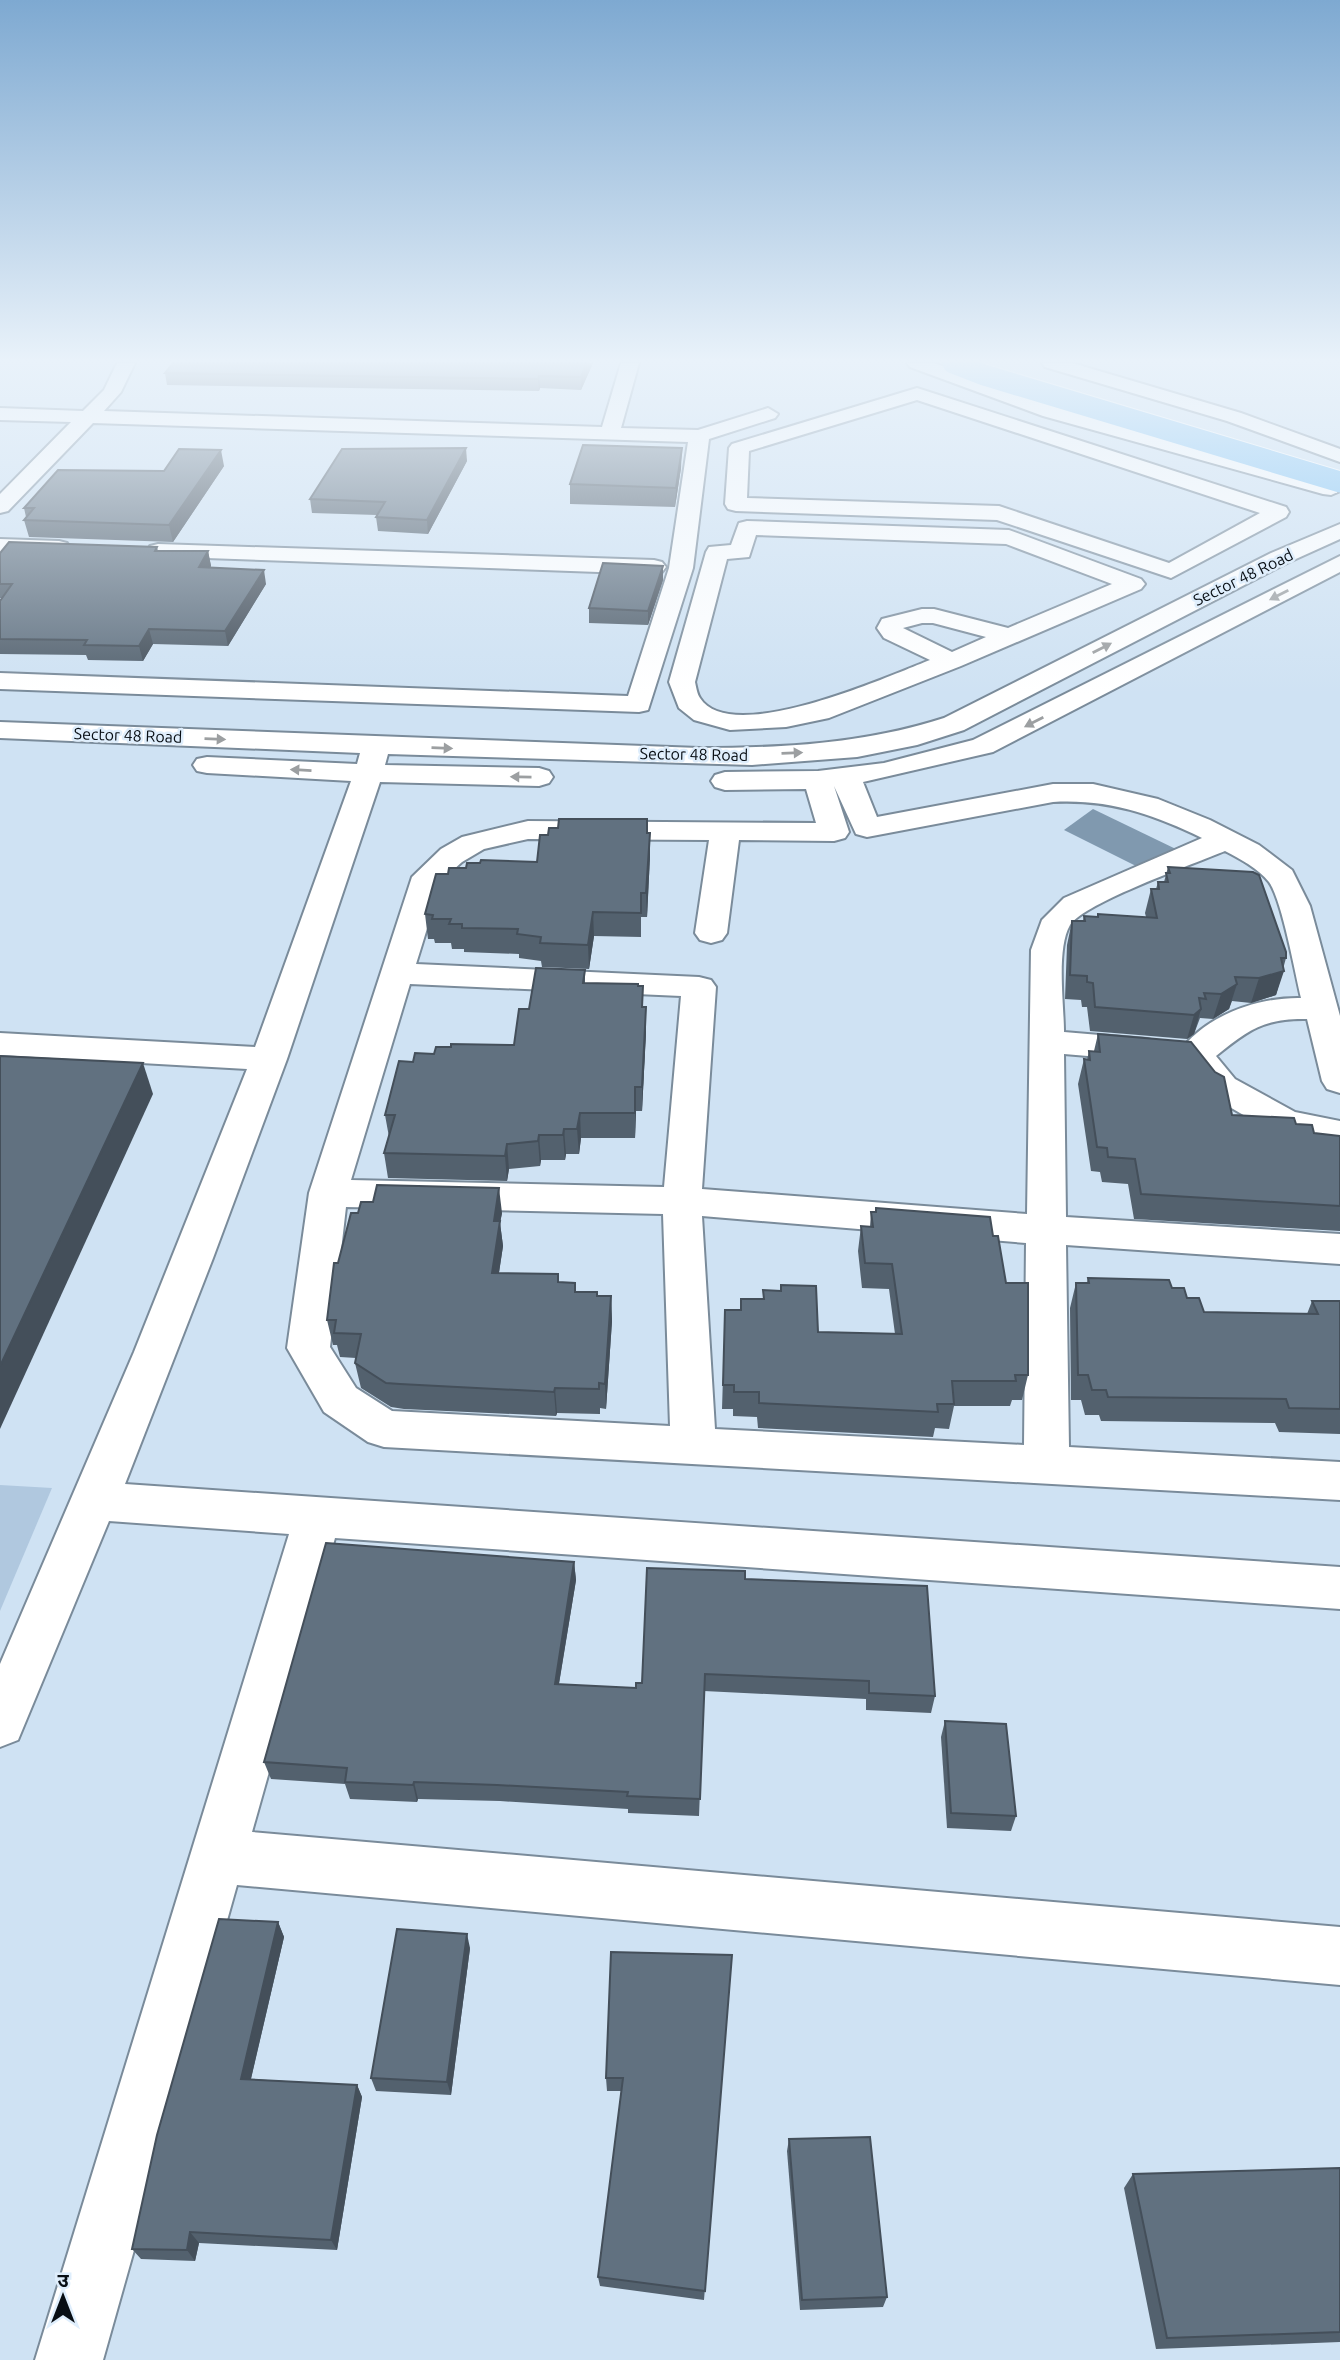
<svg xmlns="http://www.w3.org/2000/svg" width="1340" height="2360" font-family="Ubuntu,'Noto Sans Devanagari',sans-serif">
<style>
.green{fill:#b0c8df}
.water{fill:#8099af}
.lines{fill:none;stroke-linecap:round;stroke-linejoin:round}
.minor-casing{stroke:#7a8b9a;stroke-width:4}
.minor{fill:#fff;fill-rule:evenodd}
.major-bridge-casing{stroke:#fff;stroke-width:23;stroke-linecap:butt}
.major-bridge{stroke:#80c4f5;stroke-width:21}
.wall{fill:#53616e}
.shaded-wall{fill:#444f5a}
.building{fill:#617180;stroke:#444f5a;stroke-width:2}
.oneway{fill:#9c9fa1}
.labels{text-anchor:middle;stroke-width:5;stroke-linejoin:round;paint-order:stroke}
.far-street-label{font-size:16px;fill:#080e14;stroke:#dfeefc}
</style>
<rect width="100%" height="100%" fill="#cfe2f3"/>
<polygon class="green" points="0,1485 52,1488 0,1611"/>
<polygon class="water" points="1093,809 1180,851 1148,872 1064,830"/>
<g class="lines">
<g class="minor-casing">
<g id="minor">
<polygon points="117,363 135,363 121,392 104,411 602,427 621,363 639,363 621,428 698,430 768,408 778,414 775,418 709,439 693,568 648,710 639,712 0,689 0,673 628,696 669,568 688,442 93,423 8,511 0,513 0,494 71,422 0,420 0,408 83,411 104,390"/>
<polygon points="907,363 934,363 1057,408 1339,484 1340,491 1331,495 1323,494 1043,416 910,367"/>
<polygon points="1042,363 1072,363 1241,413 1340,449 1340,462 1227,421 1045,367"/>
<path d="M 917,388 L 1286,507 L 1289,512 L 1286,517 L 1171,578 L 997,520 L 736,511 L 728,509 L 725,504 L 729,448 L 732,444 ZM 917,400 L 1260,513 L 1169,563 L 999,506 L 747,498 L 749,451 Z"/>
<path d="M 747,521 L 1009,530 L 1141,579 L 1145,584 L 1141,589 L 961,666 L 829,718 L 786,727 L 730,730 L 694,720 L 679,708 L 669,682 L 706,552 L 709,547 L 731,545 L 739,523 ZM 756,535 L 1006,544 L 1112,584 L 1008,628 L 934,609 L 922,609 L 882,619 L 877,628 L 884,638 L 930,660 C 889,676 731,747 700,698 C 697,694 696,686 695,682 L 727,559 L 749,557 ZM 922,623 L 933,623 L 986,637 L 952,652 L 903,628 Z"/>
<path d="M 1340,524 L 1340,539 L 1287,563 L 964,730 L 917,745 L 857,757 L 752,765 L 388,754 L 385,765 L 539,768 L 549,771 L 553,777 L 549,783 L 539,786 L 380,782 L 287,1059 L 213,1258 L 125,1484 L 1340,1567 L 1340,1609 L 335,1538 L 252,1832 L 1340,1927 L 1340,1985 L 237,1885 L 103,2360 L 35,2360 L 289,1534 L 109,1521 L 18,1740 L 0,1747 L 0,1664 L 134,1352 L 247,1069 L 0,1055 L 0,1033 L 255,1047 L 351,781 L 207,773 L 197,771 L 193,765 L 197,759 L 207,757 L 357,764 L 360,753 L 0,738 L 0,722 L 699,748 C 783,748 863,744 944,718 L 1271,553 Z"/>
<polygon points="0,539 59,541 67,543 70,548 67,553 59,555 0,553"/>
<polygon points="158,544 654,560 662,562 666,567 662,572 654,574 150,556 147,551 150,546"/>
<path d="M 1340,556 L 1340,572 L 993,752 L 863,782 L 877,817 L 1053,784 L 1093,784 L 1158,799 L 1210,820 L 1259,845 L 1292,870 L 1310,906 L 1340,1016 L 1340,1093 L 1327,1089 L 1322,1081 L 1307,1019 C 1264,1018 1248,1030 1216,1056 L 1235,1079 L 1295,1112 L 1340,1121 L 1340,1147 L 1271,1131 L 1209,1095 L 1178,1054 C 1203,1016 1258,997 1301,998 C 1295,973 1282,900 1269,882 C 1258,868 1240,859 1225,851 C 1196,863 1084,903 1070,925 C 1056,949 1064,1005 1064,1032 L 1147,1039 L 1159,1042 L 1165,1050 L 1159,1058 L 1147,1061 L 1064,1054 L 1066,1217 L 1340,1234 L 1340,1264 L 1066,1245 L 1069,1447 L 1340,1462 L 1340,1500 L 384,1447 L 368,1442 L 324,1412 L 287,1348 L 309,1193 L 412,877 L 441,849 L 462,837 L 528,821 L 816,823 L 806,789 L 725,790 L 715,787 L 711,781 L 715,775 L 725,772 L 818,771 L 884,763 L 973,740 ZM 834,786 L 856,834 L 867,837 L 1053,802 C 1109,799 1152,814 1202,838 L 1064,898 L 1042,920 L 1031,950 L 1027,1214 L 702,1189 L 716,987 L 711,980 L 699,977 L 416,964 L 442,880 L 462,862 L 484,849 L 528,839 L 709,840 L 695,933 L 700,940 L 711,943 L 722,940 L 727,933 L 739,840 L 834,841 L 845,838 L 849,832 ZM 410,984 L 681,996 L 664,1187 L 351,1180 ZM 346,1207 L 663,1214 L 670,1426 L 392,1411 L 356,1388 L 330,1347 ZM 702,1216 L 1026,1243 L 1024,1445 L 715,1429 Z"/>
</g>
</g>
<use href="#minor" class="minor"/>
<g class="major-bridge-casing">
<polyline id="major-bridge" points="953,363 984,375 1340,482"/>
</g>
<use href="#major-bridge" class="major-bridge"/>
</g>
<g class="wall">
<polygon points="173,363 593,363 581,390 540,388 539,391 167,385 165,373"/>
<polygon points="467,461 428,534 378,531 376,517 377,515 312,513 310,499"/>
<polygon points="224,466 173,542 29,537 24,520 26,517 24,508 164,471"/>
<polygon points="681,468 675,507 570,504 570,484"/>
<polygon points="157,547 158,551 208,551 211,566 210,568 266,584 228,646 153,644 143,661 88,660 86,655 0,654 0,601 2,598 0,598 0,553"/>
<polygon points="663,580 648,625 589,623 589,608"/>
<polygon points="647,833 650,856 647,917 641,917 641,937 594,936 589,969 542,967 541,961 519,958 519,954 464,952 464,949 452,949 451,943 435,943 434,939 428,939 425,914 448,874 466,868 537,862"/>
<polygon points="1168,867 1286,958 1276,995 1251,1003 1232,1001 1229,1009 1213,1019 1200,1018 1194,1034 1187,1039 1090,1031 1087,1007 1082,1007 1081,1000 1065,999 1067,945 1072,921 1083,921 1084,916 1097,917 1098,914 1146,917 1145,913 1151,889 1156,889 1158,882 1164,882"/>
<polygon points="585,970 585,983 643,986 643,1007 646,1007 646,1032 642,1111 636,1111 635,1138 581,1138 579,1154 566,1154 565,1160 541,1160 540,1166 509,1169 507,1181 388,1178 384,1153 389,1137 385,1115 413,1062 451,1047 514,1045 529,1009"/>
<polygon points="1098,1034 1232,1115 1296,1124 1314,1133 1340,1136 1340,1231 1134,1219 1128,1184 1102,1182 1100,1172 1091,1171 1078,1084 1084,1059 1087,1060 1089,1051 1094,1051"/>
<polygon points="876,1208 993,1236 1006,1283 1028,1375 1022,1400 1012,1400 1010,1406 954,1406 949,1429 935,1428 933,1437 758,1428 757,1417 733,1416 733,1409 722,1409 725,1310 740,1310 741,1299 763,1299 763,1290 818,1332 895,1334 889,1289 862,1288 858,1251 861,1226 870,1227 871,1212 875,1212"/>
<polygon points="502,1213 500,1223 503,1246 499,1273 559,1282 575,1283 576,1292 597,1296 611,1296 612,1321 606,1409 600,1408 600,1414 557,1413 556,1416 404,1409 391,1407 361,1388 355,1363 356,1358 340,1357 337,1345 333,1345 327,1320 338,1263"/>
<polygon points="1088,1278 1172,1288 1204,1312 1307,1314 1312,1301 1340,1301 1340,1434 1279,1432 1275,1423 1101,1421 1099,1415 1085,1415 1081,1400 1071,1400 1070,1308 1076,1283 1087,1283"/>
<polygon points="574,1562 576,1580 559,1684 636,1688 745,1579 935,1696 931,1713 866,1710 866,1699 704,1691 699,1816 628,1813 628,1809 500,1801 418,1799 417,1802 350,1799 345,1784 271,1779 264,1762"/>
<polygon points="945,1721 1016,1816 1011,1831 947,1828 941,1737"/>
<polygon points="278,1922 284,1937 251,2079 357,2085 362,2097 337,2250 199,2243 195,2261 141,2259 132,2249"/>
<polygon points="470,1948 451,2095 376,2091 371,2078"/>
<polygon points="732,1955 704,2300 600,2286 598,2277 622,2091 607,2091 606,2078"/>
<polygon points="789,2139 887,2297 883,2307 800,2310 787,2151"/>
<polygon points="1340,2167 1340,2342 1156,2349 1124,2188 1133,2174 1339,2168"/>
</g>
<g class="shaded-wall">
<polygon points="587,363 593,363 581,390 581,377"/>
<polygon points="539,376 540,388 539,391 538,379"/>
<polygon points="466,448 467,461 428,534 427,520"/>
<polygon points="682,448 681,468 675,507 676,488"/>
<polygon points="221,450 224,466 173,542 169,525"/>
<polygon points="208,551 211,566 202,581 199,567"/>
<polygon points="663,566 663,580 648,625 648,611"/>
<polygon points="264,570 266,584 228,646 225,631"/>
<polygon points="149,629 153,644 143,661 139,646"/>
<polygon points="650,833 650,856 647,917 646,893"/>
<polygon points="593,912 594,936 589,969 588,945"/>
<polygon points="1284,971 1276,995 1251,1003 1259,978"/>
<polygon points="1237,984 1229,1009 1213,1019 1221,994"/>
<polygon points="646,1007 646,1032 642,1111 642,1087"/>
<polygon points="1201,1009 1194,1034 1187,1039 1194,1015"/>
<polygon points="143,1063 153,1094 0,1429 0,1366"/>
<polygon points="635,1087 636,1111 635,1138"/>
<polygon points="580,1113 581,1138 579,1154 577,1129"/>
<polygon points="564,1129 566,1154 565,1160 563,1135"/>
<polygon points="539,1135 541,1160 540,1166 538,1141"/>
<polygon points="507,1144 509,1169 507,1181 505,1156"/>
<polygon points="499,1188 502,1213 500,1223 503,1246 495,1298 492,1273 494,1221"/>
<polygon points="611,1296 612,1321 606,1409 605,1384"/>
<polygon points="555,1388 557,1413 556,1416 554,1392"/>
<polygon points="574,1562 576,1580 556,1701 555,1684"/>
<polygon points="414,1782 418,1799 417,1802 413,1785"/>
<polygon points="278,1922 284,1937 248,2091 241,2079"/>
<polygon points="467,1934 470,1948 451,2095 447,2082"/>
<polygon points="357,2085 362,2097 337,2250 331,2240"/>
<polygon points="190,2232 199,2243 195,2261 187,2250"/>
</g>
<g class="building">
<polygon points="173,363 587,363 581,377 539,376 538,379 165,373"/>
<polygon points="583,445 682,448 676,488 570,484"/>
<polygon points="466,448 427,520 376,517 385,502 310,499 342,449"/>
<polygon points="179,449 221,450 169,525 24,520 34,508 24,508 58,470 164,471"/>
<polygon points="9,542 157,547 155,551 208,551 199,567 264,570 225,631 149,629 139,646 84,645 87,640 0,639 0,601 12,584 0,584 0,553"/>
<polygon points="603,563 663,566 648,611 589,608"/>
<polygon points="559,819 647,819 647,833 650,833 646,893 641,893 641,913 593,912 588,945 540,943 541,937 517,934 518,929 462,928 462,924 449,924 451,919 432,919 433,915 425,914 436,874 448,874 449,868 466,868 467,863 480,863 481,860 537,862 540,835 548,835 549,828 558,828"/>
<polygon points="1168,867 1253,872 1259,875 1286,952 1286,958 1281,958 1284,971 1259,978 1235,977 1237,984 1221,994 1204,993 1206,999 1199,998 1201,1009 1194,1015 1095,1007 1093,983 1087,982 1087,976 1070,975 1072,921 1085,921 1084,916 1098,917 1098,914 1157,918 1151,889 1159,889 1158,882 1168,882 1166,873 1170,873"/>
<polygon points="536,968 585,970 583,983 638,984 638,986 643,986 642,1007 646,1007 642,1087 635,1087 635,1113 580,1113 577,1129 564,1129 563,1135 539,1135 538,1141 507,1144 505,1156 384,1153 395,1115 385,1115 399,1061 413,1062 415,1053 434,1054 436,1047 451,1047 451,1044 514,1045 519,1009 529,1009"/>
<polygon points="1098,1034 1191,1042 1215,1072 1224,1077 1232,1115 1294,1118 1296,1124 1312,1125 1314,1133 1340,1136 1340,1206 1141,1194 1135,1159 1108,1157 1107,1148 1097,1147 1084,1059 1090,1060 1089,1051 1100,1052"/>
<polygon points="0,1056 143,1063 0,1366"/>
<polygon points="377,1185 499,1188 494,1221 500,1221 492,1273 558,1274 558,1282 575,1283 575,1292 597,1292 597,1296 611,1296 605,1384 599,1383 599,1389 555,1388 554,1392 400,1384 386,1383 355,1363 361,1334 334,1333 336,1320 327,1320 334,1263 338,1263 351,1213 358,1213 361,1202 373,1202"/>
<polygon points="876,1208 990,1217 993,1236 998,1236 1006,1283 1028,1283 1028,1375 1015,1375 1016,1381 952,1381 954,1404 937,1404 938,1412 759,1403 759,1392 734,1392 734,1385 723,1385 725,1310 741,1310 741,1299 764,1299 763,1290 781,1291 781,1285 816,1286 818,1332 902,1334 892,1264 865,1263 861,1226 873,1227 871,1212 876,1212"/>
<polygon points="1088,1278 1169,1280 1172,1288 1184,1288 1187,1298 1199,1298 1204,1312 1318,1314 1312,1301 1340,1301 1340,1409 1289,1408 1286,1399 1108,1397 1106,1390 1092,1390 1088,1375 1078,1375 1076,1283 1089,1283"/>
<polygon points="326,1543 574,1562 555,1684 636,1688 636,1683 642,1683 647,1568 745,1571 745,1579 927,1586 935,1696 869,1693 869,1681 705,1674 700,1799 627,1796 628,1792 497,1785 414,1782 413,1785 345,1782 347,1768 264,1762"/>
<polygon points="945,1721 1006,1724 1016,1816 951,1813"/>
<polygon points="219,1919 278,1922 241,2079 357,2085 331,2240 190,2232 187,2250 132,2249 157,2135"/>
<polygon points="397,1929 467,1934 447,2082 371,2078"/>
<polygon points="611,1952 732,1955 705,2291 598,2277 623,2078 606,2078"/>
<polygon points="870,2137 887,2297 802,2300 789,2139"/>
<polygon points="1340,2168 1340,2332 1167,2338 1133,2174"/>
</g>
<defs><path id="oneway-solid" d="M-6-.8H1V-3.2L6.5 0L1 3.2V.8H-6Z" transform="scale(1.75)"/></defs>
<g class="oneway">
<use href="#oneway-solid" transform="translate(1279 595) rotate(153)"/>
<use href="#oneway-solid" transform="translate(1102 648) rotate(-27)"/>
<use href="#oneway-solid" transform="translate(1034 722) rotate(153)"/>
<use href="#oneway-solid" transform="translate(215 739) rotate(2)"/>
<use href="#oneway-solid" transform="translate(442 748) rotate(2)"/>
<use href="#oneway-solid" transform="translate(792 753) rotate(-2)"/>
<use href="#oneway-solid" transform="translate(301 770) rotate(-177)"/>
<use href="#oneway-solid" transform="translate(521 777) rotate(-179)"/>
</g>
<linearGradient id="sky" x2="0" y2="1"><stop stop-color="#7ea9d1"/><stop offset="0.52" stop-color="#e9f2fa"/><stop offset="1" stop-color="#e9f2fa" stop-opacity="0"/></linearGradient>
<rect width="1340" height="694" fill="url(#sky)"/>
<g class="labels">
<g class="far-street-label">
<text transform="translate(1243 577) rotate(-26)" y="6">Sector 48 Road</text>
<text transform="translate(128 735) rotate(2)" y="6">Sector 48 Road</text>
<text transform="translate(694 754) rotate(1)" y="6">Sector 48 Road</text>
</g>
</g>
<g transform="translate(63 2297)" stroke="#dfeefc" stroke-width="5" paint-order="stroke">
<path d="M0-5L12 26L0 18L-12 26Z" fill="#080e14"/>
<text y="-10" font-size="19" font-weight="bold" text-anchor="middle" fill="#080e14">उ</text>
</g>
</svg>
